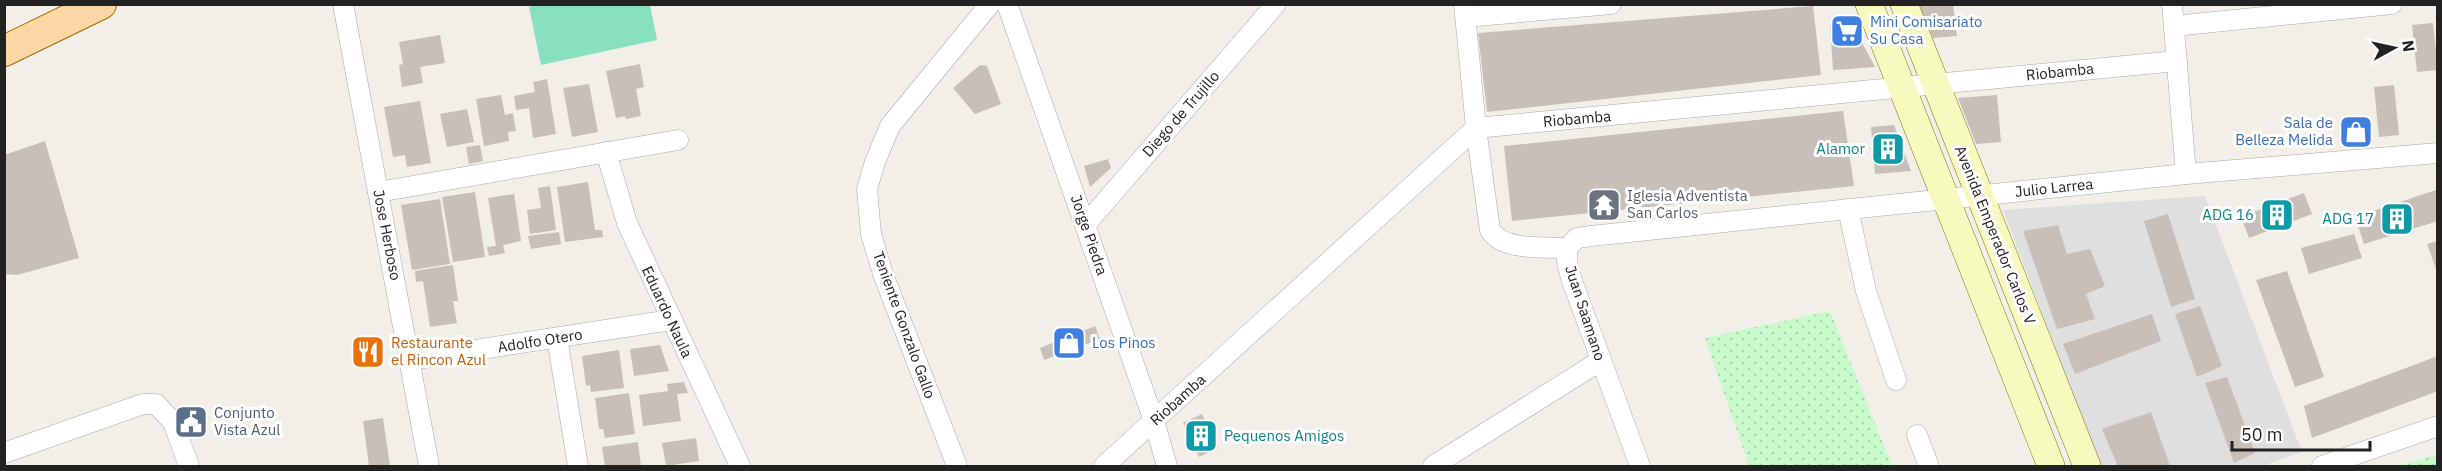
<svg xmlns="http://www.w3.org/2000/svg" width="2442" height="471" font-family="'IBM Plex Sans',sans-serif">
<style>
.residential{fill:#e0dfdf}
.park{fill:url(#park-dots)}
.pitch{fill:#88e0be}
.building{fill:#c7bfb8}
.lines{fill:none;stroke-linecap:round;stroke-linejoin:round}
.minor-casing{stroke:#a9a9a9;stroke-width:21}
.secondary-casing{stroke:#707d05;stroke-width:28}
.primary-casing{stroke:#a06b00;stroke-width:32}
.minor{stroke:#fff;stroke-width:20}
.secondary{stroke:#f7fabf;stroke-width:27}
.primary{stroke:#fcd6a4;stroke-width:30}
.labels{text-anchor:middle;stroke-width:6;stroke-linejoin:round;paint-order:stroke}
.shop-label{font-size:15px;fill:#366cbe;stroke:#fff;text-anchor:start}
.street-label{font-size:15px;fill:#222;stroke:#fff}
.culture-label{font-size:15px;fill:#0d838f;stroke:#fff;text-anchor:end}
.worship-label{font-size:15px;fill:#5b616d;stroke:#fff;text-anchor:start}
.food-label{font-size:15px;fill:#c56008;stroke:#fff;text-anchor:start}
.service-label{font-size:15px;fill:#4e5e75;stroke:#fff;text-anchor:start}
</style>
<defs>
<pattern id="park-dots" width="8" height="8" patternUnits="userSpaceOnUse" patternTransform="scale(1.5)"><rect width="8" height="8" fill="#c8facc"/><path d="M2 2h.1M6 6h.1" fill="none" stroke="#acd6af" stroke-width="1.8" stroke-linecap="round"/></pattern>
</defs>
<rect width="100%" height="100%" fill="#f2efe9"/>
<polygon class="residential" points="2205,196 2302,452 2262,466 2100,466 2003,210"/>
<g class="park">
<polygon points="1830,311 1892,466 1749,466 1705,338"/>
<polygon points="2437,455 2437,466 2398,466"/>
</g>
<polygon class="pitch" points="540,4 650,5 657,40 541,65 529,7"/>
<g class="building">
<polygon points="1915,4 1953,4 1957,36 1933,38"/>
<polygon points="1813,6 1821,75 1487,112 1478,33"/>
<polygon points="2433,23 2438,70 2417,72 2412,25"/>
<polygon points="1852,24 1875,67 1833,70 1830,26"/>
<polygon points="440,35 445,63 420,67 423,83 402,87 399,65 403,64 399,42"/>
<polygon points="640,64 644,87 636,89 641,116 626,119 625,116 616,118 606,71"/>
<polygon points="980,65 987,66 1001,104 975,114 953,88"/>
<polygon points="547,79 556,134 533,138 529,108 516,110 514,96 535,92 533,82"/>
<polygon points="589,84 598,132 572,137 563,88"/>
<polygon points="2394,85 2399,135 2379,137 2374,87"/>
<polygon points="501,95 505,115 513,113 516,131 508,132 509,141 484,146 476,99"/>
<polygon points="1997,95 2001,142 1976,144 1958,98"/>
<polygon points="420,101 431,163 407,167 405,155 393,157 384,107"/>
<polygon points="467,109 474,142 447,147 440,114"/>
<polygon points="1843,111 1854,186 1512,221 1504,146"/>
<polygon points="1894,125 1911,171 1875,174 1871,127"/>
<polygon points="2360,127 2361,136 2351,137 2350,128"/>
<polygon points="45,141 79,258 17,275 4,274 4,155"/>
<polygon points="480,145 483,161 469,164 466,147"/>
<polygon points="1108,159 1111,168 1090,187 1084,166"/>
<polygon points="588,182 595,230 602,230 603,237 565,242 557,187"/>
<polygon points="550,186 556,230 530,234 527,210 541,208 538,188"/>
<polygon points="2436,190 2438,221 2364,244 2355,217"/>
<polygon points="475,192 485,257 453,262 442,197"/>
<polygon points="2304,193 2312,214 2249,238 2241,217"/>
<polygon points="514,194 521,241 503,245 505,253 489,256 487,247 496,246 488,198"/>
<polygon points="440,199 450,264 412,270 401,205"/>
<polygon points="2168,214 2195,299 2171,307 2144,221"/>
<polygon points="2058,225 2067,254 2090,249 2105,286 2086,294 2095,319 2057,329 2023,231"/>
<polygon points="559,232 561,244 531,249 528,236"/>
<polygon points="2354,234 2362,258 2309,274 2301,248"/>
<polygon points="2438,241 2438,272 2437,272 2427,244"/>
<polygon points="453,265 458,301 453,301 457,323 430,327 423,281 416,282 415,271"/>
<polygon points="2287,271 2324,377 2295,387 2256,280"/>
<polygon points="2200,306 2222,366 2197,377 2175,314"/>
<polygon points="2152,314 2161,341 2075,374 2063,344"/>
<polygon points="1095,326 1100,339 1044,360 1040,348"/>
<polygon points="380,341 384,356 357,362 353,347"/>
<polygon points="660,345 669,371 634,376 630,349"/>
<polygon points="619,350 624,388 591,392 590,385 586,386 582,356"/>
<polygon points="2438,356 2438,391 2312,438 2304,406"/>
<polygon points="2227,377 2255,453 2234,463 2205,383"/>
<polygon points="684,382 688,393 677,394 681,421 643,426 639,395 668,391 667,384"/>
<polygon points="629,393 635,434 605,438 603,429 599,429 595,398"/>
<polygon points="2151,412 2170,466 2118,466 2102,429"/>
<polygon points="1202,414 1218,448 1199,457 1183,423"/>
<polygon points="383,418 390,466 369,466 363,421"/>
<polygon points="696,438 699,461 666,466 662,443"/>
<polygon points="638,442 641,466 605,466 602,447"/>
</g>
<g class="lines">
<g class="minor-casing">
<g id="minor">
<polyline points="343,4 429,466"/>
<polyline points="1007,4 1154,421 1167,466"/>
<path d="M 1464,4 L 1476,128 L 1490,230 C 1502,251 1545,247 1567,248"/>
<polyline points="2172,4 2186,174"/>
<polyline points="1466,17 1611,4"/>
<polyline points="2174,26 2392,4"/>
<polyline points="606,152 627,223 740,466"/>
<polyline points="378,192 678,140"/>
<polyline points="1848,209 1866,291 1896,380"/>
<polyline points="1086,224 1276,4"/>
<polyline points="1567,248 1577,238 1591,236 2186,174 2438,153"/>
<polyline points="1567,248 1567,262 1571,278 1640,466"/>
<polyline points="557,338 578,466"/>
<polyline points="410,360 671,320"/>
<polyline points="1917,435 1929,466"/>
<polyline points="4,453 143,404 156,404 173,422 189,466"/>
<polyline points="957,466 883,274 871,234 867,189 875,162 890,126 990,4"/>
<polyline points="1104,466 1476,128 2177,61"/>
<polyline points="1433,466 1600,361"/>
<polyline points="2322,466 2438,426"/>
</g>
</g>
<g class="secondary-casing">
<g id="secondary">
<polyline points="1869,4 2051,466"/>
<polyline points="1904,4 2087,466"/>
</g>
</g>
<g class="primary-casing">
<polyline id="primary" points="4,51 101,4"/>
</g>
<use href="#minor" class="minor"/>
<use href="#secondary" class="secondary"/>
<use href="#primary" class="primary"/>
</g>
<defs>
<g id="supermarket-square" transform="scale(1.725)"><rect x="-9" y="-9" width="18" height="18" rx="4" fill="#3f7fe0" stroke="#fff"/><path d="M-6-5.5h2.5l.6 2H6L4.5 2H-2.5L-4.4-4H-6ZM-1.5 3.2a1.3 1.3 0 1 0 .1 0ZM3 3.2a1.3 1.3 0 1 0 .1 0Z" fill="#fff"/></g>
<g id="shop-square" transform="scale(1.725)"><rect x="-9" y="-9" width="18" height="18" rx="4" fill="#3f7fe0" stroke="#fff"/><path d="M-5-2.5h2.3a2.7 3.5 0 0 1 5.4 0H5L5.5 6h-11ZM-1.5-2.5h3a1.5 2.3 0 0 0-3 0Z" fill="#fff"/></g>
<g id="building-square" transform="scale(1.725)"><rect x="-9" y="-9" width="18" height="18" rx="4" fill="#0f9aa8" stroke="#fff"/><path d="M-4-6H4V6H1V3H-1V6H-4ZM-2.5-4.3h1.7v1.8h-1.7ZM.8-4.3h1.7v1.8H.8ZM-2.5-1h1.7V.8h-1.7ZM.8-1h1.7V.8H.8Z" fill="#fff"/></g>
<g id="temple-square" transform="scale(1.725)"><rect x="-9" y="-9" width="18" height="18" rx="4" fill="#6b7280" stroke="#fff"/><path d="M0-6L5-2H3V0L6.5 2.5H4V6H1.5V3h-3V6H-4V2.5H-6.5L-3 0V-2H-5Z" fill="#fff"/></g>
<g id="restaurant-square" transform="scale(1.725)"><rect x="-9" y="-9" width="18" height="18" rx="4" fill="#e8710a" stroke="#fff"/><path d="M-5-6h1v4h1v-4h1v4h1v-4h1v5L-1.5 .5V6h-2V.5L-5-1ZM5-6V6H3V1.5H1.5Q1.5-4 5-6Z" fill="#fff"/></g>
<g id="civic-square" transform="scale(1.725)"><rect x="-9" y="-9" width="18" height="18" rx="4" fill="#5c6f8a" stroke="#fff"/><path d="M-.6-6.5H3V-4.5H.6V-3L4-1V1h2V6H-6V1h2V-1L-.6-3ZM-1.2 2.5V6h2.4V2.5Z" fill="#fff"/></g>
</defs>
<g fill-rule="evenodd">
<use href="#supermarket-square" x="1847" y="31"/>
<use href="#shop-square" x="2356" y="132"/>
<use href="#building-square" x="1888" y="149"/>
<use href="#temple-square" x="1604" y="205"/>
<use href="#building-square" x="2277" y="215"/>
<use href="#building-square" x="2397" y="219"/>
<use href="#shop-square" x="1069" y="343"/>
<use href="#restaurant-square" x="368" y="352"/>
<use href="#civic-square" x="191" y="422"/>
<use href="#building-square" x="1201" y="436"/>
</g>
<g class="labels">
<g class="shop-label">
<text x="1870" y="27">Mini Comisariato<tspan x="1870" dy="17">Su Casa</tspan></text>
<text x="2333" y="128" text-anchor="end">Sala de<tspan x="2333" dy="17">Belleza Melida</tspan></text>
<text x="1092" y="348">Los Pinos</text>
</g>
<g class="street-label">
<text transform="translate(2060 72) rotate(-6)" y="5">Riobamba</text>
<text transform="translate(1181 114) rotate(-49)" y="5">Diego de Trujillo</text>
<text transform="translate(1577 119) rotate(-5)" y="5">Riobamba</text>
<text transform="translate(2054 188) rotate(-6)" y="5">Julio Larrea</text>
<text transform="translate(387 235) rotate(79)" y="5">Jose Herboso</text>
<text transform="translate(1089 235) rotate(71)" y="5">Jorge Piedra</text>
<text transform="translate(1995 235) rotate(68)" y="5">Avenida Emperador Carlos V</text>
<text transform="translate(667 312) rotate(65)" y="5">Eduardo Naula</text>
<text transform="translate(1585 313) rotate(72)" y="5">Juan Saamano</text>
<text transform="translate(904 325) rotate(70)" y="5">Teniente Gonzalo Gallo</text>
<text transform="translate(540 341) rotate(-9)" y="5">Adolfo Otero</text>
<text transform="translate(1178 400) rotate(-42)" y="5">Riobamba</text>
</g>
<g class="culture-label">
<text x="1865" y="154">Alamor</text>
<text x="2254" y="220">ADG 16</text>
<text x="2374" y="224">ADG 17</text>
<text x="1224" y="441" text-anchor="start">Pequenos Amigos</text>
</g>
<g class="worship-label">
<text x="1627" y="201">Iglesia Adventista<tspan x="1627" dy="17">San Carlos</tspan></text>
</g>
<g class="food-label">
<text x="391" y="348">Restaurante<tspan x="391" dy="17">el Rincon Azul</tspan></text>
</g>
<g class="service-label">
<text x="214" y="418">Conjunto<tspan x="214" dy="17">Vista Azul</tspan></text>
</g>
</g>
<rect width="2442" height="471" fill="none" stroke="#222222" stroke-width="12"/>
<g transform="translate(2394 48) rotate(82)" stroke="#ffffff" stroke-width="4.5" paint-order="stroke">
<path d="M0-4.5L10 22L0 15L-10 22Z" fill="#222222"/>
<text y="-9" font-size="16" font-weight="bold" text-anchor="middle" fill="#222222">N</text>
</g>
<path d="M2232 441v9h138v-9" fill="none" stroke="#222222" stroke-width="3"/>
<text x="2241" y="441" font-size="18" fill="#222222" stroke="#ffffff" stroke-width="4.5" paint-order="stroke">50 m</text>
</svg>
